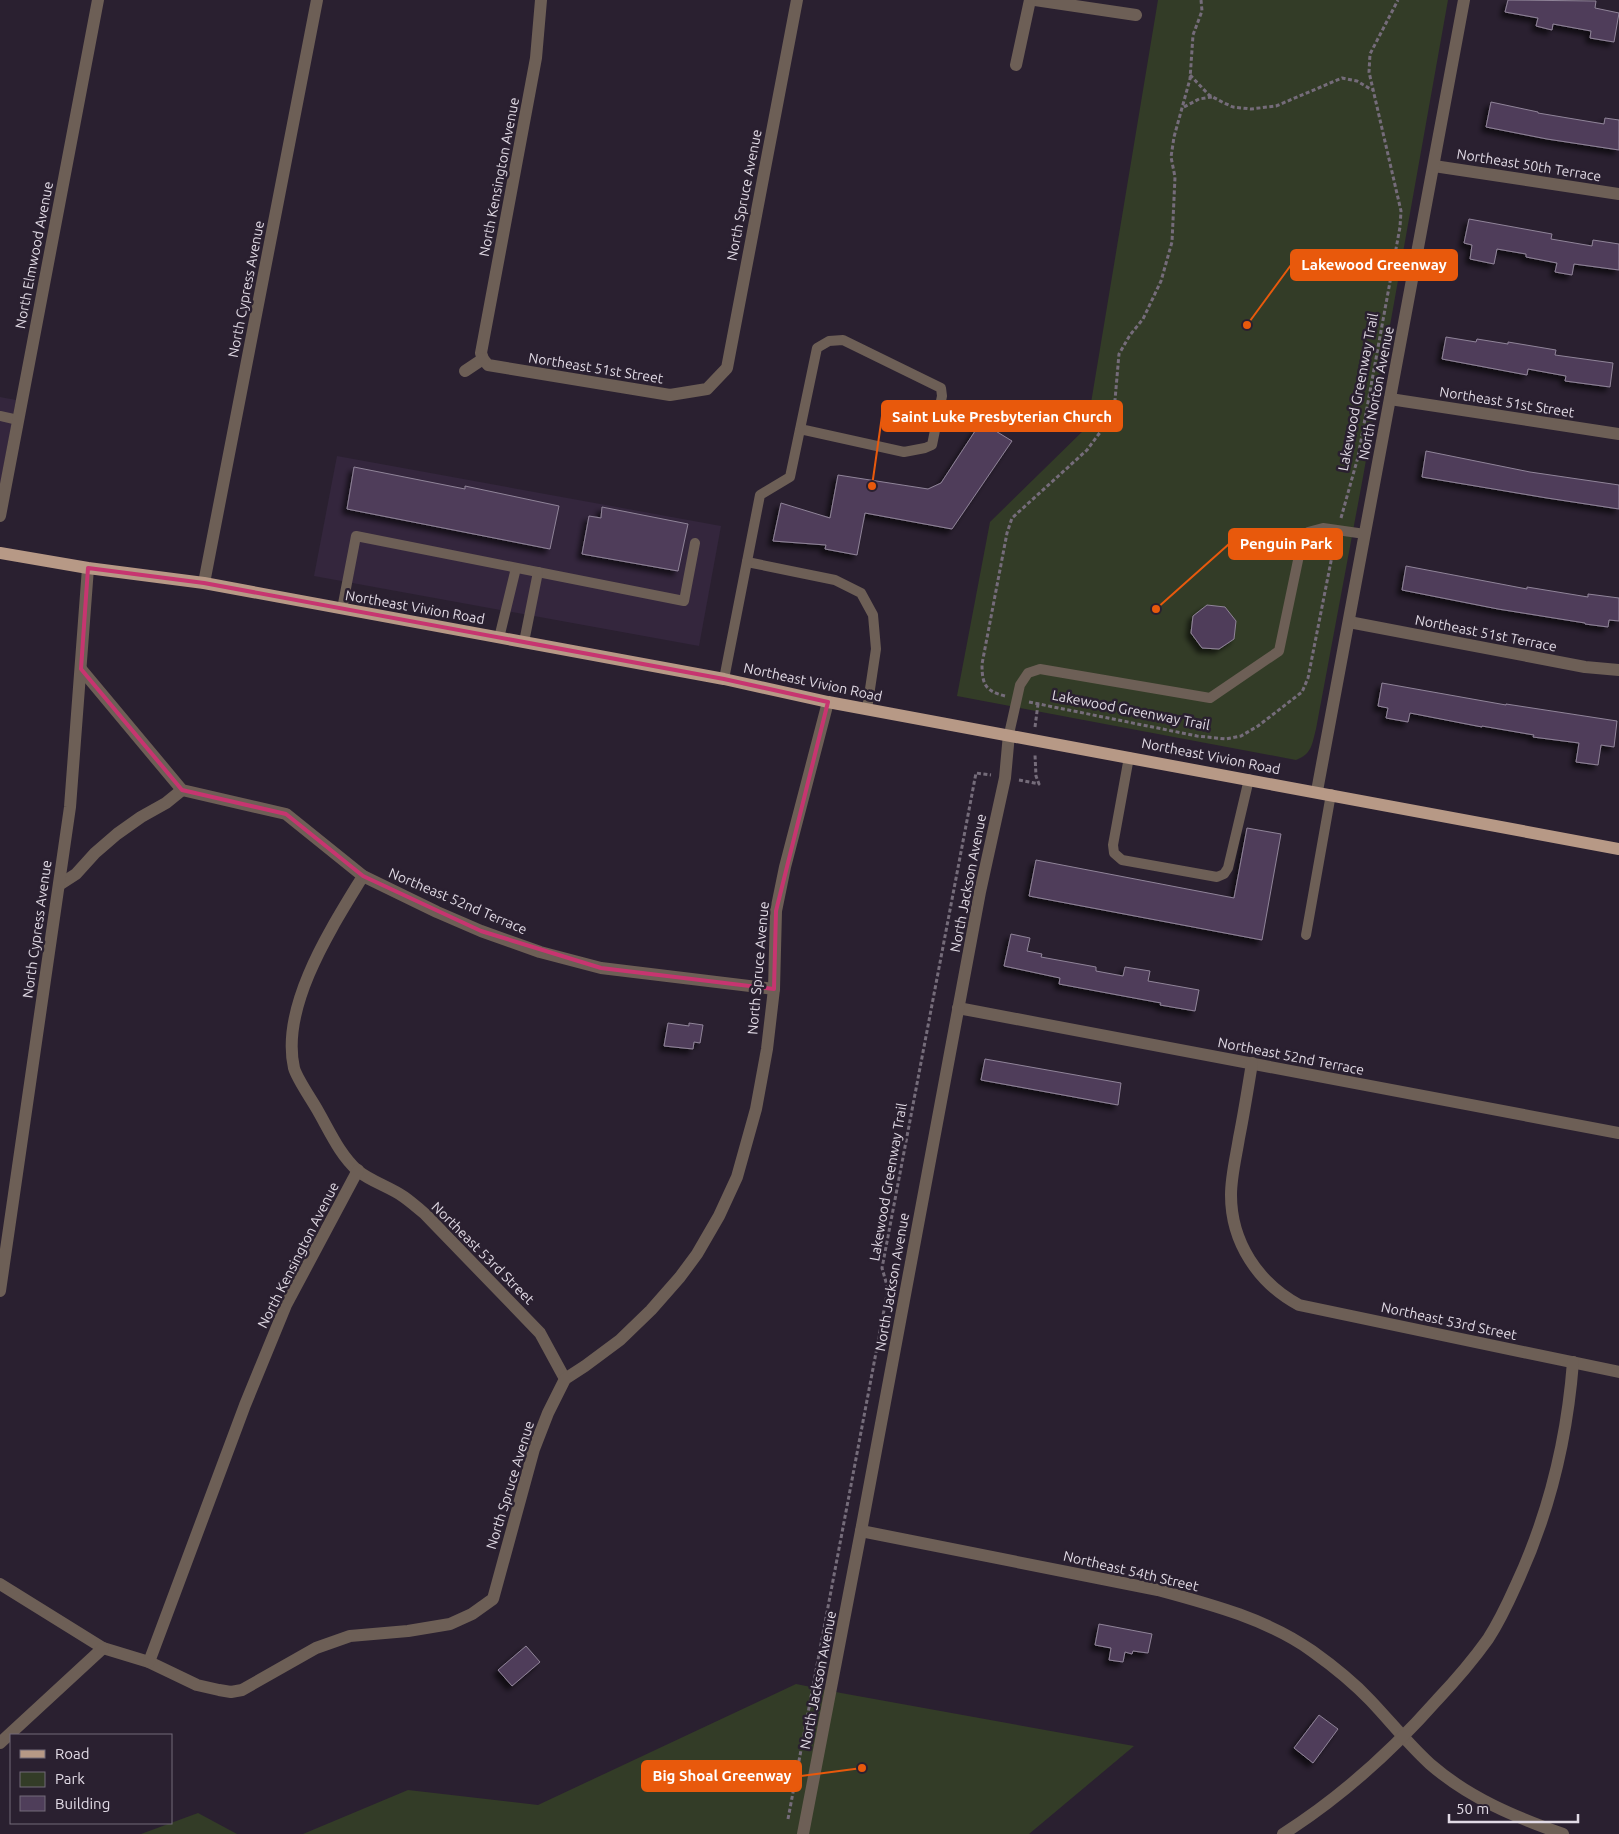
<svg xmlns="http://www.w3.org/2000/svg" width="1619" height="1834" font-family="Ubuntu,sans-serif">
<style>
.built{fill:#34263d}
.green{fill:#333c27}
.building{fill:#4f3e5a;stroke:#908499;filter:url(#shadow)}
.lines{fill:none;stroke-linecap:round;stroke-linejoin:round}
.path{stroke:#756c7a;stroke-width:3;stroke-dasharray:4 2.5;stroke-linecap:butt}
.lane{stroke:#6d5f56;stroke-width:10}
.street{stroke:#6d5f56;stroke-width:12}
.primary{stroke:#b79986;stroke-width:12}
.marked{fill:none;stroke:#c73570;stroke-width:4;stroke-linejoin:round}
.labels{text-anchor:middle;stroke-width:5;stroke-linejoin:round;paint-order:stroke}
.street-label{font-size:14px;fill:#e1dae5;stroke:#2a2030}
.leader{fill:none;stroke:#e8590c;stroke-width:2}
.callout-dot{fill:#e8590c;stroke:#2a2030;stroke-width:2}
.callout{fill:#e8590c;stroke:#e8590c;stroke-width:2}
.callout-label{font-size:15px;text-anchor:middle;font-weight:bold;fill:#fff}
</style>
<defs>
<filter id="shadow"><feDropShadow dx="-4.5" dy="4.5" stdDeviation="2.5" flood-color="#0009"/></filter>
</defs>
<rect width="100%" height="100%" fill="#2a2030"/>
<g class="built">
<polygon points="0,397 16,400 0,486"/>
<polygon points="337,456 721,526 699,646 314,576"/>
</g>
<g class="green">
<path d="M 1158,0 L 1448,0 L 1363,477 L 1316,729 C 1312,744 1312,754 1296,760 L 957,696 L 990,522 L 1087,427 Z"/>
<polygon points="796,1684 841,1693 1134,1746 1029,1834 303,1834 408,1790 538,1805"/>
<polygon points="198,1813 237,1834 141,1834"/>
</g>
<g class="building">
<polygon points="1508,0 1596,1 1595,8 1619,13 1614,42 1590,38 1591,31 1553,24 1552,30 1536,26 1538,18 1505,12"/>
<polygon points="1491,102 1538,112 1538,113 1604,124 1605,118 1619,120 1619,150 1547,139 1486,127"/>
<polygon points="1469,219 1552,234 1551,239 1592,246 1593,240 1619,244 1619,270 1574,264 1572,275 1555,272 1557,263 1526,257 1526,254 1497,249 1494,264 1470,259 1472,245 1464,243"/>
<polygon points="1446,337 1476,342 1477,339 1508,344 1508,342 1556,350 1555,355 1613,363 1610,387 1565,381 1566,376 1528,369 1527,375 1442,359"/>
<polygon points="981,422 1012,441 952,529 865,513 857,555 825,549 826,545 773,541 781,503 830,518 838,475 928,489 941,483"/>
<polygon points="1426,451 1530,472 1619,485 1619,509 1547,498 1422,477"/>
<polygon points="354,467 465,489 465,486 559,506 550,549 347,509"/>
<polygon points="602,507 688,524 678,571 582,554 589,516 601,518"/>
<polygon points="1406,566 1527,589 1527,587 1588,597 1588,594 1619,598 1619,621 1609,620 1608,627 1585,624 1585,623 1498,609 1402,590"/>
<polygon points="1207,605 1225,607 1236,621 1234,639 1219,649 1202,648 1191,633 1193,616"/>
<polygon points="1382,683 1506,705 1506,704 1617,721 1614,747 1601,745 1598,765 1576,762 1579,743 1533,737 1534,735 1482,726 1482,727 1410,713 1408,722 1386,718 1388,708 1378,706"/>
<polygon points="1247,828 1281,834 1262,940 1029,896 1036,860 1234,898"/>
<polygon points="1011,934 1030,938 1027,951 1042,954 1041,957 1096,967 1096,971 1123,976 1125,967 1150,971 1148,981 1199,990 1195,1011 1160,1005 1161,1003 1059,984 1060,978 1004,966"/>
<polygon points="668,1023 689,1026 689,1023 703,1025 700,1043 694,1042 693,1049 664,1046"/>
<polygon points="985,1059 1121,1083 1118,1105 981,1080"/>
<polygon points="1099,1624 1152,1634 1148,1653 1133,1651 1132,1654 1125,1652 1123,1662 1109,1660 1111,1648 1095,1645"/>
<polygon points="526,1646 540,1662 512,1686 498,1670"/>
<polygon points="1319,1715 1338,1729 1313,1763 1294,1748"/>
</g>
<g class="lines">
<g class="path">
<polyline points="1190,75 1209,95 1224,103 1233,107 1251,109 1276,106 1342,78 1357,81 1372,90"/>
<polyline points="1184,107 1199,99 1212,97"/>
<polyline points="1341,518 1358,457 1400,227 1401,211 1369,72 1370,54 1398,0"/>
<path d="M 1005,696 C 985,691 982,684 982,664 L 1007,533 L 1012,518 L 1087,450 L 1110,419 L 1115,400 L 1119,354 L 1130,335 L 1143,319 L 1161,281 L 1172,242 L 1175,177 L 1171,157 L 1174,137 L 1190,79 L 1193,35 L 1202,11 L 1201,0"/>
<polyline points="1029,702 1197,736 1226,739 1241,736 1258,726 1302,692 1308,678 1335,541"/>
<polyline points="1035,727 1038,704"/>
<polyline points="1019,780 1039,784 1036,776 1035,755"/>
<polyline points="788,1819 888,1289 882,1268 976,773 991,775"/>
</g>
<g class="lane">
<polyline points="0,416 18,420"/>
<polyline points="747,562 835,580 861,593 873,615 876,649 867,709"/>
<polyline points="342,609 356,536 684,601 695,543"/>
<polyline points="499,638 516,568"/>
<polyline points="524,642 538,572"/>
<polyline points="724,679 760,495 790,477 817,348 829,341 843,340 941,388 942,396 932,445 925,448 904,452 800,429"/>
<polyline points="1009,734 1020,685 1028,673 1040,669 1210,698 1279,651 1301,546 1308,532 1323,528 1365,534"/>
<polyline points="1129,757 1113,845 1114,853 1122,860 1217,877 1224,874 1228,868 1249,779"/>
<polyline points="1306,935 1331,794"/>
</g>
<g class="street">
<polyline points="541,0 536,58 481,353 483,359 488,365 670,395 707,389 727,368 797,0"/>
<polyline points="1035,0 1136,15"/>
<polyline points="1016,65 1030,0"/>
<polyline points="1434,166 1619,194"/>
<polyline points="465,371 483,359"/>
<polyline points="1390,399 1619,434"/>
<polyline points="0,516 98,0"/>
<polyline points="204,583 317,0"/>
<polyline points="1349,622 1585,667 1619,670"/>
<polyline points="81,669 182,790 286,814 363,876 437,912 481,931 540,952 601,968 774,989"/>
<polyline points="1317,791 1464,0"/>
<path d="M 363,876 C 332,927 280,1006 294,1068 C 297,1079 312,1100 318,1111 C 330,1132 340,1155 358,1171 C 372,1182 390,1187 404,1197 C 411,1202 418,1208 425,1214 L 540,1333 L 565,1379"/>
<polyline points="59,885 76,874 95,853 117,834 141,817 166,803 182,790"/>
<polyline points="958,1008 1619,1133"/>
<path d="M 1252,1063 C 1248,1088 1244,1113 1239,1138 C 1236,1157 1231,1176 1231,1195 C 1231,1242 1258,1283 1299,1305 L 1619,1372"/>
<polyline points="0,1291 70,807 88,568"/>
<path d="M 861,1531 L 1158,1590 C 1210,1604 1267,1619 1312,1651 C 1333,1666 1353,1682 1370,1700 C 1390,1721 1408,1744 1430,1764 C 1469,1798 1515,1817 1563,1834"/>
<polyline points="0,1584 103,1648 149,1662 197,1685 219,1690 231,1692 242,1690 316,1648 350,1636 408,1631 450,1624 472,1614 493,1599 534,1449 548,1413 565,1379 585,1366 620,1340 651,1310 680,1277 697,1254 719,1216 737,1177 756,1109 767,1049 774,989 776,911 785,867 828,702"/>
<polyline points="149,1662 245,1405 286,1305 358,1170"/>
<polyline points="0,1743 103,1648"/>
<polyline points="803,1834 861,1531 980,892 1005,778 1009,734"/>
<path d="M 1283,1834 C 1341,1797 1392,1751 1437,1700 C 1455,1681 1473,1660 1488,1639 C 1499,1622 1508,1603 1516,1585 C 1549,1514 1567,1440 1573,1362"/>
</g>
<polyline class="primary" points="0,553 88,568 204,583 724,679 828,702 1619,849"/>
</g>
<path class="marked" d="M 88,568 L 204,583 L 724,679 L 828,702 L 776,911 L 774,989 L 601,968 L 481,931 L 363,876 L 286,814 L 182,790 L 81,669 Z"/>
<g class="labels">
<g class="street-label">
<text transform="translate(1529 165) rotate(9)" y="5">Northeast 50th Terrace</text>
<text transform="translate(499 177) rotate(-79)" y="5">North Kensington Avenue</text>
<text transform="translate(744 195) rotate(-79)" y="5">North Spruce Avenue</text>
<text transform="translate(34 255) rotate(-79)" y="5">North Elmwood Avenue</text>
<text transform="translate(246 289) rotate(-79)" y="5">North Cypress Avenue</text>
<text transform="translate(596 368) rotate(9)" y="5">Northeast 51st Street</text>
<text transform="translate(1358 392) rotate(-79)" y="5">Lakewood Greenway Trail</text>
<text transform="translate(1376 393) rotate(-79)" y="5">North Norton Avenue</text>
<text transform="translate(1507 402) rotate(9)" y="5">Northeast 51st Street</text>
<text transform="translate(415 607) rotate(10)" y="5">Northeast Vivion Road</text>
<text transform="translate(1486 633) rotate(11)" y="5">Northeast 51st Terrace</text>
<text transform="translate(813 682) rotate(12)" y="5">Northeast Vivion Road</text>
<text transform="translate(1131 710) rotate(11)" y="5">Lakewood Greenway Trail</text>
<text transform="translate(1211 756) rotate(11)" y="5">Northeast Vivion Road</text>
<text transform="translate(968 883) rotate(-79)" y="5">North Jackson Avenue</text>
<text transform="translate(458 901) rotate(23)" y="5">Northeast 52nd Terrace</text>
<text transform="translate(37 929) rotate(-82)" y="5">North Cypress Avenue</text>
<text transform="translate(758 968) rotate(-85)" y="5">North Spruce Avenue</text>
<text transform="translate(1291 1056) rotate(11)" y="5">Northeast 52nd Terrace</text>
<text transform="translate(888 1182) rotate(-80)" y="5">Lakewood Greenway Trail</text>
<text transform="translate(483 1253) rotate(45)" y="5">Northeast 53rd Street</text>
<text transform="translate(298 1255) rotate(-63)" y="5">North Kensington Avenue</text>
<text transform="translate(892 1282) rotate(-80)" y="5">North Jackson Avenue</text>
<text transform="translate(1449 1321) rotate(12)" y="5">Northeast 53rd Street</text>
<text transform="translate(510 1485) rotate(-73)" y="5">North Spruce Avenue</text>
<text transform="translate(1131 1571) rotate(13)" y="5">Northeast 54th Street</text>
<text transform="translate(818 1680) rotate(-79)" y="5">North Jackson Avenue</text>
</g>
</g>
<path class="leader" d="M1247 325L1291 265M872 486L882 416M1156 609L1229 544M862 1768L801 1776"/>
<g class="callout-dot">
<circle cx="1247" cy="325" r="5"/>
<circle cx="872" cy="486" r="5"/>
<circle cx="1156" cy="609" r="5"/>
<circle cx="862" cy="1768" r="5"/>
</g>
<g class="callout">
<rect x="1291" y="250" width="166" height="30" rx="5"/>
<rect x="882" y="401" width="240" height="30" rx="5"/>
<rect x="1229" y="529" width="113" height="30" rx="5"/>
<rect x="642" y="1761" width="159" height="30" rx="5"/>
</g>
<g class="callout-label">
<text x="1374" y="270">Lakewood Greenway</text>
<text x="1002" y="422">Saint Luke Presbyterian Church</text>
<text x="1286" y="549">Penguin Park</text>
<text x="722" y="1781">Big Shoal Greenway</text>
</g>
<rect x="10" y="1734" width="162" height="90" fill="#2a2030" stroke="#736a78"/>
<rect x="20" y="1750" width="25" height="8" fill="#b79986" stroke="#736a78"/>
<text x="55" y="1759" font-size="15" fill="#e1dae5">Road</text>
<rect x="20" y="1772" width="25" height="15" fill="#333c27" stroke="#736a78"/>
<text x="55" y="1784" font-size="15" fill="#e1dae5">Park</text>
<rect x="20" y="1796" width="25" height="15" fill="#4f3e5a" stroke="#736a78"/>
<text x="55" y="1809" font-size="15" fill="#e1dae5">Building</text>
<path d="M1449 1814v8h129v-8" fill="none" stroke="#e1dae5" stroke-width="2.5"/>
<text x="1456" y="1814" font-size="15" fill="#e1dae5" stroke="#2a2030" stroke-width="4" paint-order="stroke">50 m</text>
</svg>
